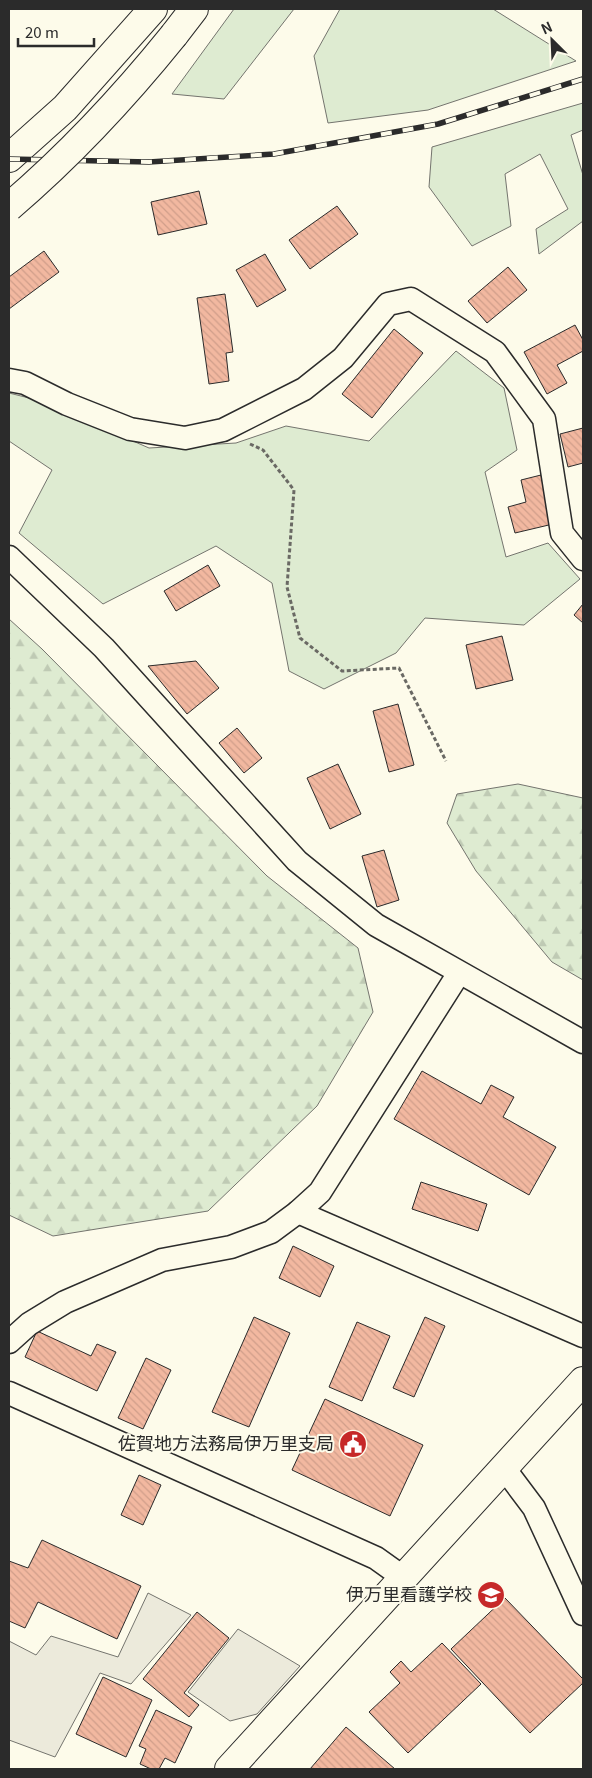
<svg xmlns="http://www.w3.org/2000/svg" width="592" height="1778" font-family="Georgia,'Noto Sans JP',serif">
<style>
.green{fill:#deebd1;stroke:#74746e}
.forest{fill:url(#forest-firs);stroke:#74746e}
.parking{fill:#eceadb;stroke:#74746e}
.building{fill:url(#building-back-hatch);stroke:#2b2b2b}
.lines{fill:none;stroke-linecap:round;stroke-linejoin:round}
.minor-casing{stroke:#2b2b2b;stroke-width:25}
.tertiary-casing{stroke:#2b2b2b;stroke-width:30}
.trunk-casing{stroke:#2b2b2b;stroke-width:30}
.path{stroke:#6a6964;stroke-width:3;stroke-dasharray:4 2.5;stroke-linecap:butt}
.minor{stroke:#fdfbea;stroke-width:22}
.tertiary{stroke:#fdfbea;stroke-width:28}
.trunk{stroke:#fdfbea;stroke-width:28}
.rail-casing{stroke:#2b2b2b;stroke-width:5.5}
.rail{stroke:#fdfbea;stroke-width:4;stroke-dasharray:11;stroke-linecap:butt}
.trunk-bridge-casing{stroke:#2b2b2b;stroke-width:30;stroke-linecap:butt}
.trunk-bridge{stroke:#fdfbea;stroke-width:28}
.labels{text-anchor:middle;stroke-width:4;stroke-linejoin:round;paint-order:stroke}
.poi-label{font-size:18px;fill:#2b2b2b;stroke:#fdfbea;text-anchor:end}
</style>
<defs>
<pattern id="forest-firs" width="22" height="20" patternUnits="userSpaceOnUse" patternTransform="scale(1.25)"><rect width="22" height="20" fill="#deebd1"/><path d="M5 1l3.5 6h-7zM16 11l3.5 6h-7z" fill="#bfcab4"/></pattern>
<pattern id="building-back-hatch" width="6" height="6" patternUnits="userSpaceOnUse" patternTransform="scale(1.25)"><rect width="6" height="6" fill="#f2b8a0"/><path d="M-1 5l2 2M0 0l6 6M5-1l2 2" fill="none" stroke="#d09e8a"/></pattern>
</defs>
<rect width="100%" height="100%" fill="#fdfbea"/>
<g class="green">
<polygon points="234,9 294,9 224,99 172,94"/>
<polygon points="340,9 493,9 576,61 428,110 328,123 314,56"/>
<polygon points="583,103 583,130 571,135 583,175 583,221 539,254 536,229 568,209 540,154 505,174 511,226 472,246 429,187 432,147"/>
<polygon points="456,351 504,388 517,450 485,472 506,557 548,543 580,579 524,625 425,618 396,653 324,689 289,671 272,583 216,546 103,604 19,533 52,470 9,441 9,393 41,401 149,448 236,443 286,426 369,441"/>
</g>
<g class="forest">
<polygon points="9,619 42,649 267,876 358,948 373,1012 317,1106 208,1211 53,1236 9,1215"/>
<polygon points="518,784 583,798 583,980 552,962 476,871 447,823 457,794"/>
</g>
<g class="parking">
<polygon points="148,1593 191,1615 131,1684 100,1673 55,1757 9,1740 9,1641 36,1655 51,1636 118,1657"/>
<polygon points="238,1629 300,1666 257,1714 230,1721 188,1692"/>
</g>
<g class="building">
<polygon points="199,191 207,224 158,235 151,202"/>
<polygon points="337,206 358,234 310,269 289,240"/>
<polygon points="44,251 59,272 9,309 9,277"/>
<polygon points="265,254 286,290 257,307 236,270"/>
<polygon points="508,267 527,290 487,323 468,301"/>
<polygon points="225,294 233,352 226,353 229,381 209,384 197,298"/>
<polygon points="575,325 583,340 583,351 557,365 567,383 547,394 524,352"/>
<polygon points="394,329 423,353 372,418 342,394"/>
<polygon points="583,428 583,463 568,467 560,434"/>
<polygon points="541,475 553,524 515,533 508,507 526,502 521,480"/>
<polygon points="208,565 220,586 176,611 164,591"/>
<polygon points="583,604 583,623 574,615"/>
<polygon points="502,636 513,680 476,689 466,645"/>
<polygon points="196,661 219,688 187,714 148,666"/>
<polygon points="398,704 414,765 389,772 373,711"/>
<polygon points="237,728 262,758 244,773 219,743"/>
<polygon points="338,764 361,814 330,829 307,778"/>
<polygon points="384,850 399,900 377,907 362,856"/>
<polygon points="422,1071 481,1104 491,1085 514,1097 503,1117 556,1147 529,1195 394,1119"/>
<polygon points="421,1182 487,1204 478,1231 412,1209"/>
<polygon points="293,1246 334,1266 320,1297 279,1278"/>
<polygon points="254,1317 290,1333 249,1427 212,1412"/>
<polygon points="425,1317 445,1326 414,1397 393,1388"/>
<polygon points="357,1322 390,1336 362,1401 329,1387"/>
<polygon points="37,1331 91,1356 97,1344 116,1352 97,1391 25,1357"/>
<polygon points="146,1358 171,1370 143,1429 118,1418"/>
<polygon points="325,1399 423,1445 390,1516 292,1470"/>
<polygon points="139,1475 161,1485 143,1525 121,1515"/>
<polygon points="42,1540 141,1586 117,1639 38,1602 25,1628 9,1621 9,1561 28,1568"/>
<polygon points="505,1598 583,1679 583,1683 530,1733 451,1649"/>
<polygon points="197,1612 229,1638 184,1693 199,1705 189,1717 143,1679"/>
<polygon points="442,1643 481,1684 408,1753 369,1712 400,1683 390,1672 401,1661 411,1672"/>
<polygon points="103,1677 152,1700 126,1757 76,1734"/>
<polygon points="156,1710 192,1727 175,1763 165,1758 159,1769 151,1769 140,1764 146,1749 139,1746"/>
<polygon points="346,1727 395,1769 310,1769"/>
</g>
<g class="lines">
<g class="minor-casing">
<g id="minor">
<polyline points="9,380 25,383 67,404 130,429 185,438 223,430 304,389 343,358 388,304 411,299 495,352 544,419 562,533 583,559"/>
<polyline points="9,557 104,648 297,861 376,925 583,1042"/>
<polyline points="298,1212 583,1336"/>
<polyline points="9,1342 29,1324 65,1302 162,1260 231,1247 271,1232 298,1212 320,1192 459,973"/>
<polyline points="9,1393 376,1558 404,1578"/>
<polyline points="504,1468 534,1508 583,1614"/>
</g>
</g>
<g class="tertiary-casing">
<polyline id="tertiary" points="229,1769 583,1381"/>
</g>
<g class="trunk-casing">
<g id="trunk">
<polyline points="174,35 194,9"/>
<polyline points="9,158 65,108 153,9"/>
</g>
</g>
<polyline class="path" points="250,444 263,450 294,490 287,587 300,638 342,671 399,668 446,761"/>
<use href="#minor" class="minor"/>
<use href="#tertiary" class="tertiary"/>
<use href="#trunk" class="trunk"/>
<g class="rail-casing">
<polyline id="rail" points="9,159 149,162 274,154 438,124 583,79"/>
</g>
<use href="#rail" class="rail"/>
<g class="trunk-bridge-casing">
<path id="trunk-bridge" d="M 9,207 C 70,155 124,97 174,35"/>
</g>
<use href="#trunk-bridge" class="trunk-bridge"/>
</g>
<defs>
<g id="civic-disc" transform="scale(1.4375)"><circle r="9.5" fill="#c62828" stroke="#fdfbea"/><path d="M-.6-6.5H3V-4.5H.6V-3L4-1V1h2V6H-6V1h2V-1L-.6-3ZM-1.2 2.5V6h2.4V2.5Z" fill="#fff"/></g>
<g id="school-disc" transform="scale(1.4375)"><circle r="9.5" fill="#c62828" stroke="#fdfbea"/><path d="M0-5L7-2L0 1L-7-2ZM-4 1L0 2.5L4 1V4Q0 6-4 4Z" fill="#fff"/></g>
</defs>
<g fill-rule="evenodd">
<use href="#civic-disc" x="353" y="1444"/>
<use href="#school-disc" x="491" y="1595"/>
</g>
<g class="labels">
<g class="poi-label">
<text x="334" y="1450">佐賀地方法務局伊万里支局</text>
<text x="472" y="1601">伊万里看護学校</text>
</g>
</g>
<rect width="592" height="1778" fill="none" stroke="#2b2b2b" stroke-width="20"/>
<g transform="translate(552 40) rotate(336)" stroke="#fdfbea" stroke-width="4" paint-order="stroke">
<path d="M0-4L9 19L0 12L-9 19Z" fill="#2b2b2b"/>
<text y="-8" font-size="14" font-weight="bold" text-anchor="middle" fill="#2b2b2b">N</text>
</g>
<path d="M18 38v8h76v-8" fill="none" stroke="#2b2b2b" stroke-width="2.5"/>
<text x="25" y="38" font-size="15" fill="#2b2b2b" stroke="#fdfbea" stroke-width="4" paint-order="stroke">20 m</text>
</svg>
